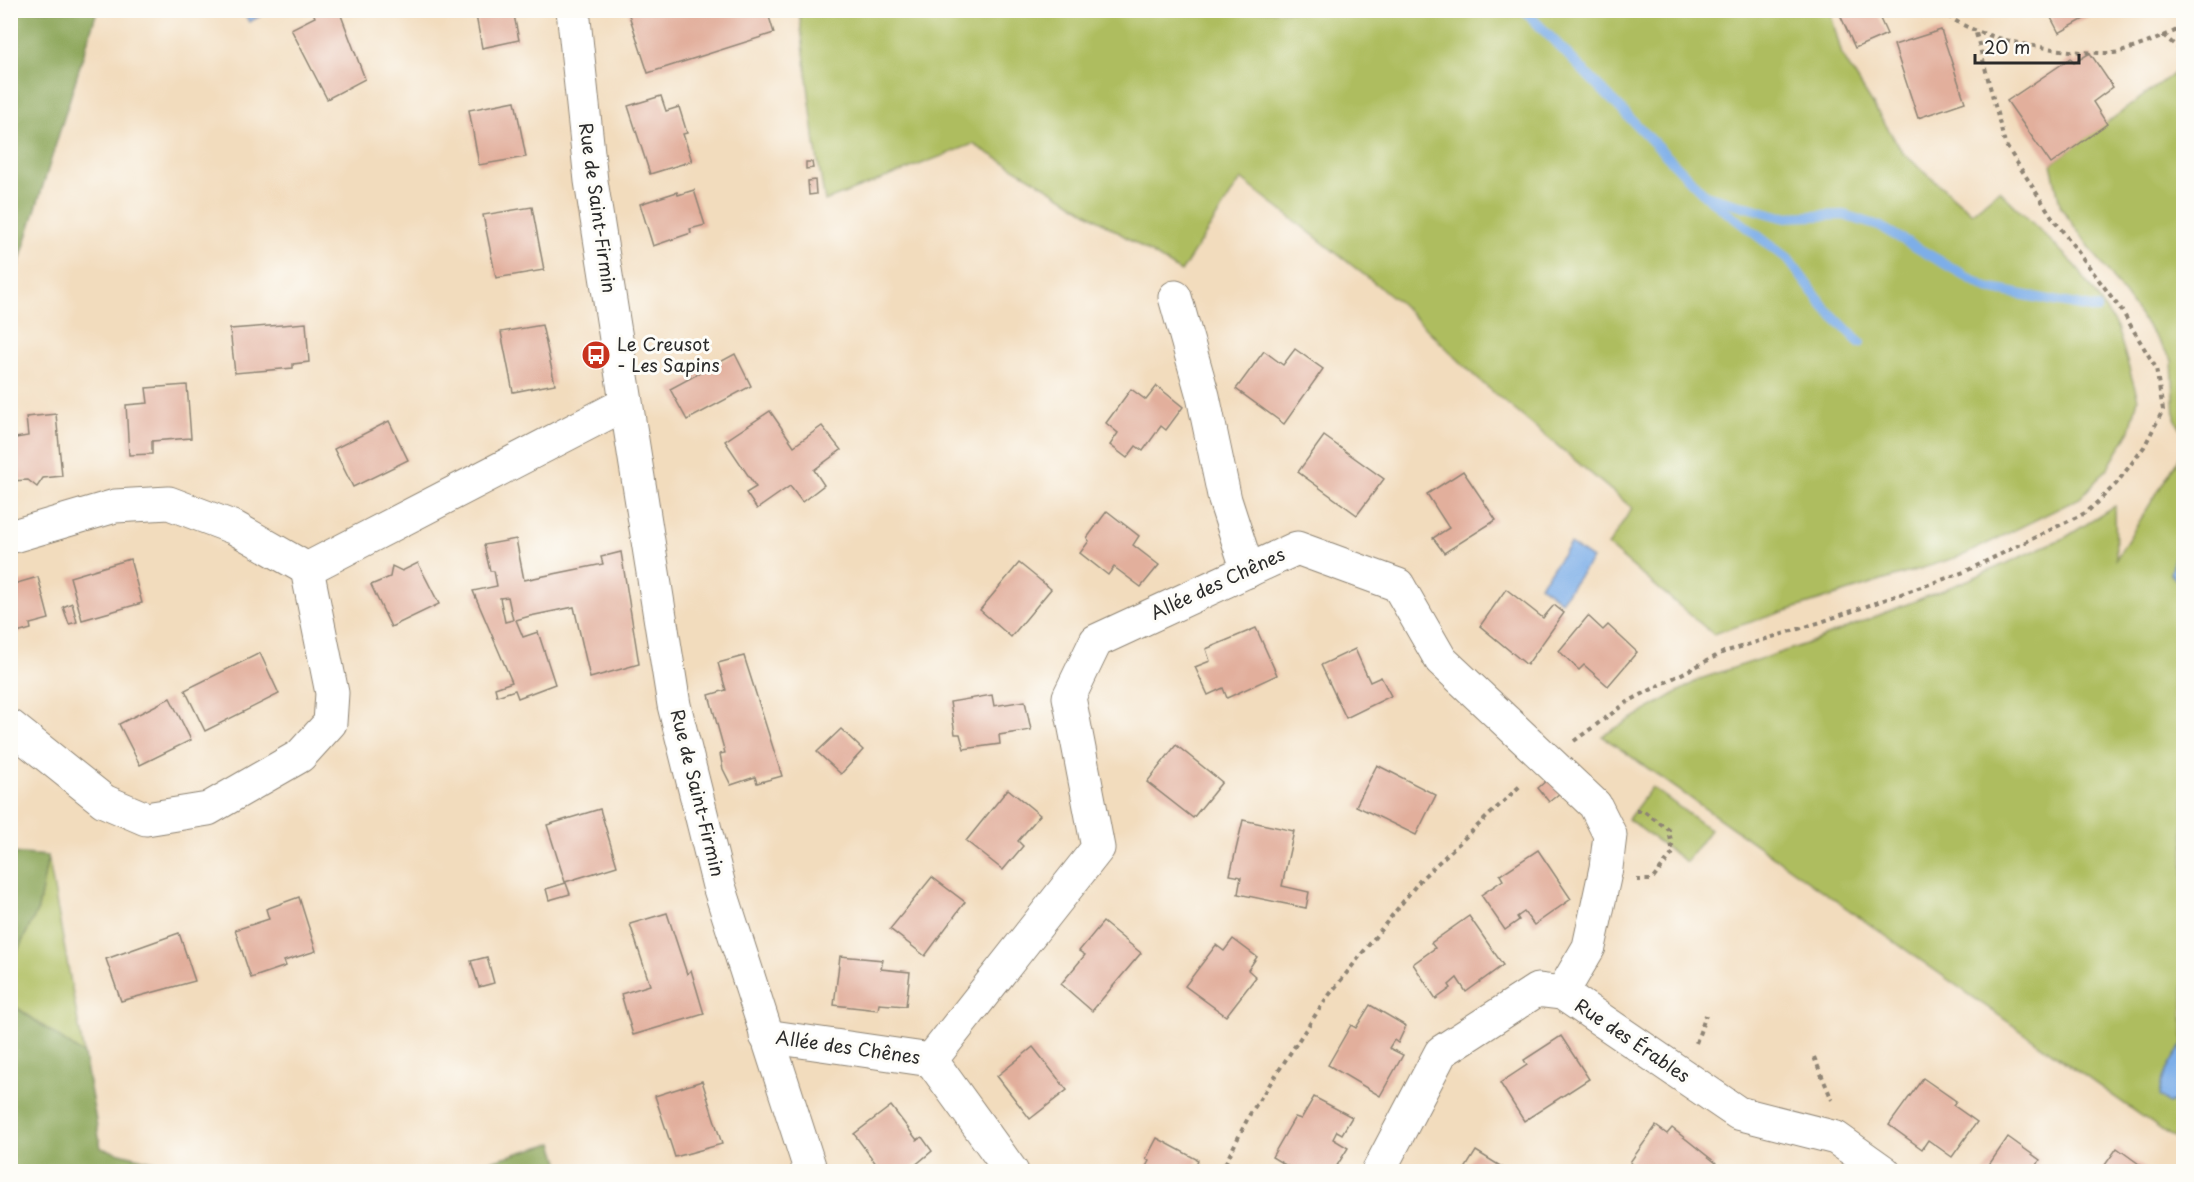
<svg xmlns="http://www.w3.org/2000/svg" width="2194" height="1182" font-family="'Playpen Sans',sans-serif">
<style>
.green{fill:#aebd5f;stroke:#6c7445;stroke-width:1.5}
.forest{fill:#8aa456;stroke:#5a6840;stroke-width:1.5}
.water{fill:#7daee8;stroke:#546c8a;stroke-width:1.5}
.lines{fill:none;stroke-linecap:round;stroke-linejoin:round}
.stream{stroke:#7daee8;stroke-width:10}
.building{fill:#e2af9c;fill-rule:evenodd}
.minor-casing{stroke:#8e8474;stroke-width:35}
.path{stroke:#8e8474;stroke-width:4;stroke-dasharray:4.5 4.5;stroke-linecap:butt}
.minor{stroke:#fff;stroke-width:33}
.labels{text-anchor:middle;stroke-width:6;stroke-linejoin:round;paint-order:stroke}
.street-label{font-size:18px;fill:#2b2b2b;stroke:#fdfcf7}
.poi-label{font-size:18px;fill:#2b2b2b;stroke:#fdfcf7;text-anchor:start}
</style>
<rect width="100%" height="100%" fill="#fdfcf7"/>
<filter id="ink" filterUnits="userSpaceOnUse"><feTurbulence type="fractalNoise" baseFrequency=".0167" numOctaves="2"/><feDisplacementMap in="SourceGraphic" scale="12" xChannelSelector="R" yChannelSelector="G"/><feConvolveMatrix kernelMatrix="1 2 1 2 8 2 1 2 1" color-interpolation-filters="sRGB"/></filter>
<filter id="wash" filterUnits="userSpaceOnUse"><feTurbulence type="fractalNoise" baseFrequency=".008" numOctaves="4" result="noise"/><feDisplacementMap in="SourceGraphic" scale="24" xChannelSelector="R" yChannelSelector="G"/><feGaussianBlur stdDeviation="1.35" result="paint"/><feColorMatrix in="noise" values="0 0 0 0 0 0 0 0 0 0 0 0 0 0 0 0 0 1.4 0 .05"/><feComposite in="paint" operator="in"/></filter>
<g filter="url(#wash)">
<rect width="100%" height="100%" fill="#f2dcbd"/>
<g class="green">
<polygon points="799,11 1830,11 1842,55 1903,153 1972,213 1999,190 2076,266 2117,327 2138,399 2130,430 2108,468 2080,498 1964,555 1713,634 1608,546 1632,508 1480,381 1399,302 1241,179 1181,272 1048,188 973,144 825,201 815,144"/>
<polygon points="2181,68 2183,71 2183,432 2175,418 2172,360 2061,208 2051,164"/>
<polygon points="2183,451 2183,528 2171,573 2184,588 2183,1145 1602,736 1700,679 1806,644 1968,580 2066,537 2115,506 2116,559"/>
<polygon points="1652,787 1710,830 1686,862 1628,819"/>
<polygon points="48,856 84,1055 11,1003 11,964 38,909"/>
</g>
<g class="forest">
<polygon points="11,10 97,11 11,289 10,11"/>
<polygon points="11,853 48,856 38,909 11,964"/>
<polygon points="10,1003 84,1055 101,1148 190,1171 11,1171"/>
<polygon points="553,1143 562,1171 455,1171"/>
</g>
<g class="water">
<polygon points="243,11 270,11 249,22"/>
<polygon points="2183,528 2183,588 2170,573"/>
<polygon points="1570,544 1592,559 1561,601 1540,585"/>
<path d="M 2183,1045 L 2183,1096 L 2168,1104 L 2159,1096 C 2161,1076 2171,1060 2183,1045 Z"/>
</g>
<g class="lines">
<g class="stream">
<polyline points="1524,10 1705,195 1782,217 1844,215 1879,226 1987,288 2097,309"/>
<polyline points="1710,199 1788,259 1825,308 1860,343"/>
</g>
</g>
<g id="blocks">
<g class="building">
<polygon points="312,10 339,10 365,79 327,99 291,29 315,17"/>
<polygon points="475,10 513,10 519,40 482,48"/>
<polygon points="635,10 767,10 774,33 648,73 628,12"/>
<polygon points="1838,10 1876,10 1887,34 1855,48"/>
<polygon points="2047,10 2100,10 2059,33"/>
<polygon points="1941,30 1965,102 1918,118 1894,45"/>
<polygon points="2090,53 2113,87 2093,102 2107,124 2051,164 2007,101 2071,58 2074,63"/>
<polygon points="661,96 666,111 679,107 687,133 683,134 692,161 650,174 628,106"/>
<polygon points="515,101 526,157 479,165 469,110"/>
<polygon points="806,162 812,162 813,168 806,169"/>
<polygon points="815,180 816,194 809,195 808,181"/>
<polygon points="694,190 705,225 690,229 691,233 653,246 640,204 677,192 678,195"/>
<polygon points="532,207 544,270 496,278 483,215"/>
<polygon points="306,323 309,362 293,364 293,368 235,373 230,329"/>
<polygon points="542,325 555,384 513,392 501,332"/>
<polygon points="1295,349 1323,369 1284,424 1236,389 1264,351 1283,365"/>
<polygon points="735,354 751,386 687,420 670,389"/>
<polygon points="187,385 191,438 152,441 152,454 129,455 126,405 148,403 146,388"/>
<polygon points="1157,386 1183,407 1166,430 1161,426 1143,451 1136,446 1127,458 1110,445 1118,433 1106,423 1131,389 1146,400"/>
<polygon points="770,411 794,446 822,426 841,450 814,470 824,485 802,502 790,486 757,509 746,493 756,487 725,441"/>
<polygon points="56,414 62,476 43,478 37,487 28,480 10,481 10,439 28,436 26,417"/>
<polygon points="389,421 408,460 353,487 334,449"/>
<polygon points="1324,436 1384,479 1357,515 1298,472"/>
<polygon points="1463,471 1496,520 1444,553 1433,538 1449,528 1427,494"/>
<polygon points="1107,511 1139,536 1133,545 1159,565 1141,587 1114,567 1108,575 1080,553 1089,541 1087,538"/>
<path d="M 516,539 L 524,580 L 603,564 L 601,557 L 621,552 L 639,664 L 590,678 L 574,607 L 530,616 L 516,620 L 523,637 L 538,632 L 555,684 L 518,698 L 515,690 L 497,696 L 495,688 L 512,682 L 473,591 L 497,586 L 494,571 L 490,571 L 484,545 ZM 508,597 L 513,620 L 505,622 L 500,598 Z"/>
<polygon points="130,559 142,603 82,620 70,577"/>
<polygon points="418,563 439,604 391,627 371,585 390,577 392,566 402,571"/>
<polygon points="1019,563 1051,589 1011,637 980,610"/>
<polygon points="38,577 49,619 30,624 31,629 10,635 10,585"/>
<polygon points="1506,589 1543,618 1554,605 1564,613 1527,665 1480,626"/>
<polygon points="72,603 77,622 69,624 63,607"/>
<polygon points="1588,616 1603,630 1608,625 1637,652 1608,686 1584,665 1579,670 1559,651"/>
<polygon points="1256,628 1277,675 1227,698 1223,688 1208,695 1195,667 1210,661 1206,649"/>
<polygon points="1355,649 1370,682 1381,677 1391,696 1346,718 1321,665"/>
<polygon points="260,653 279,694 205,731 185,690"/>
<polygon points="744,656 782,776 757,783 755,777 731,785 723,769 720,754 725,753 709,695 726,690 718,663"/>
<polygon points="992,695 994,706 1025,701 1031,730 999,735 1000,744 964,749 960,734 955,734 950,702"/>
<polygon points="170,698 191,740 140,765 119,724"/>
<polygon points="841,729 863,750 841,774 817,752"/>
<polygon points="1176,745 1222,782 1193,818 1147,782"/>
<polygon points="1377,765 1436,795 1416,835 1356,806"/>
<polygon points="1548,779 1560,793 1549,802 1538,788"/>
<polygon points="1008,789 1040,815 1018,841 1023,846 1003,870 966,841"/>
<polygon points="600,809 617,866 565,882 547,825"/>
<polygon points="1243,820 1294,831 1282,886 1309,892 1306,908 1238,894 1241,877 1230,875"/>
<polygon points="1538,850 1571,899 1534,925 1524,912 1517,917 1519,920 1505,930 1481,895 1503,880 1500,875"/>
<polygon points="932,877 965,902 925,956 890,929"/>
<polygon points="566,883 570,894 549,900 546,889"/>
<polygon points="299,897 316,951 284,961 286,966 251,978 235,930 269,919 266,909"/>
<polygon points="667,913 687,974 691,970 704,1014 633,1035 621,994 650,985 630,924"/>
<polygon points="1469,916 1503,965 1466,992 1457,978 1449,985 1451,988 1436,999 1413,964 1435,948 1431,943"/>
<polygon points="1103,922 1141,953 1092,1011 1061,984 1085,955 1079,951"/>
<polygon points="179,933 195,981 121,1001 106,959"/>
<polygon points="1233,939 1257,957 1248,970 1256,977 1226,1016 1185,986 1216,945 1224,951"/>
<polygon points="840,956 883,960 881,969 910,972 906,1006 879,1004 878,1010 834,1005"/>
<polygon points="487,957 494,983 479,987 471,961"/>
<polygon points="1370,1005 1406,1026 1398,1043 1394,1040 1389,1048 1403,1055 1380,1096 1328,1065 1351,1025 1356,1028"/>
<polygon points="1561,1036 1589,1079 1524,1121 1500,1083 1527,1065 1524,1060"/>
<polygon points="1033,1047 1067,1090 1030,1119 997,1076"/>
<polygon points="1923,1078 1956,1101 1953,1105 1977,1122 1952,1157 1928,1140 1922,1149 1889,1125"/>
<polygon points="702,1081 722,1144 675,1157 655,1096"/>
<polygon points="1314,1097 1352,1117 1342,1134 1337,1131 1333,1139 1348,1148 1333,1172 1297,1172 1272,1157 1295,1117 1301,1119"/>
<polygon points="891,1106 917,1140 922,1137 932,1151 907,1172 882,1172 854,1134"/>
<polygon points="1656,1126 1667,1134 1672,1128 1716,1163 1710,1172 1643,1172 1630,1162"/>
<polygon points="2008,1137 2040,1160 2037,1165 2047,1172 1984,1172"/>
<polygon points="1157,1138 1198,1160 1192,1172 1143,1172 1149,1161 1146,1159"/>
<polygon points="2117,1148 2150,1172 2100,1172"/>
<polygon points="1476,1151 1510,1172 1463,1172"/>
</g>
</g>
</g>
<g filter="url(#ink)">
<use href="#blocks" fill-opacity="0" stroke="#8e8474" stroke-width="1.5"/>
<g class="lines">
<g class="minor-casing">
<g id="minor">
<polyline points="573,10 591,181 674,705 719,886 811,1172"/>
<polyline points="1175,297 1203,396 1225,500 1248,571"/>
<polyline points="10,537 115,506 169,503 235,528 307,569"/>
<polyline points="307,569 625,404"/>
<polyline points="10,726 104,801 146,819 208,809 300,756 330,723 332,693 307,569"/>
<polyline points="766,1036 931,1060 1098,848 1069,697 1096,641 1297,548 1398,585 1441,660 1595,805 1610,835 1606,868 1589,947 1562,993"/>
<polyline points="931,1060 1012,1172"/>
<polyline points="1378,1172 1441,1052 1537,990 1562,993 1738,1113 1836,1138 1884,1172"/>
</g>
</g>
<g class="path">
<path d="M 1941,10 C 1973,42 2070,54 2114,53 C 2126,52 2174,33 2184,26"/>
<polyline points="2163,35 2184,53"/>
<polyline points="1574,741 1629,701 1724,652 1821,622 1964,572 2087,512 2116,484 2144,447 2163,410 2156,368 2122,311 2052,217 2005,144 1976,33"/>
<polyline points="1636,811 1644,811 1669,830 1673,853 1652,880 1637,880"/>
<polyline points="1696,1043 1706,1015"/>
<polyline points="1814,1057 1832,1100"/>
<polyline points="1221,1172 1250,1114 1326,999 1421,879 1522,784"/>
</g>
<use href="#minor" class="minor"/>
</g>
</g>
<defs>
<g id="bus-disc" transform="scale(1.5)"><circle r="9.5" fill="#c8321e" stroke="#fdfcf7"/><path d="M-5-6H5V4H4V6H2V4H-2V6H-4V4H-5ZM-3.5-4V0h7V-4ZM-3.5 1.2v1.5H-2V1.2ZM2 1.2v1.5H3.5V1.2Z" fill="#fff"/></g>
</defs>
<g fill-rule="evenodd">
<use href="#bus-disc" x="596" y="355"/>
</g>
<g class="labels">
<g class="street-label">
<text transform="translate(597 208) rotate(82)" y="6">Rue de Saint-Firmin</text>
<text transform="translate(1218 584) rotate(-25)" y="6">Allée des Chênes</text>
<text transform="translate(697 793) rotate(76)" y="6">Rue de Saint-Firmin</text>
<text transform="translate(1632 1041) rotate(34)" y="6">Rue des Érables</text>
<text transform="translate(848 1048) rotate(8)" y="6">Allée des Chênes</text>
</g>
<g class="poi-label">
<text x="617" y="351">Le Creusot<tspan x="617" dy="21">- Les Sapins</tspan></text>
</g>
</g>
<rect width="2194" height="1182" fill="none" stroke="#fdfcf7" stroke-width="36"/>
<path d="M1975 54v9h104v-9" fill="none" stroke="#2b2b2b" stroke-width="3"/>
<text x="1984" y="54" font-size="18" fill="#2b2b2b" stroke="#fdfcf7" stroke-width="4.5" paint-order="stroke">20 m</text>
</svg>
